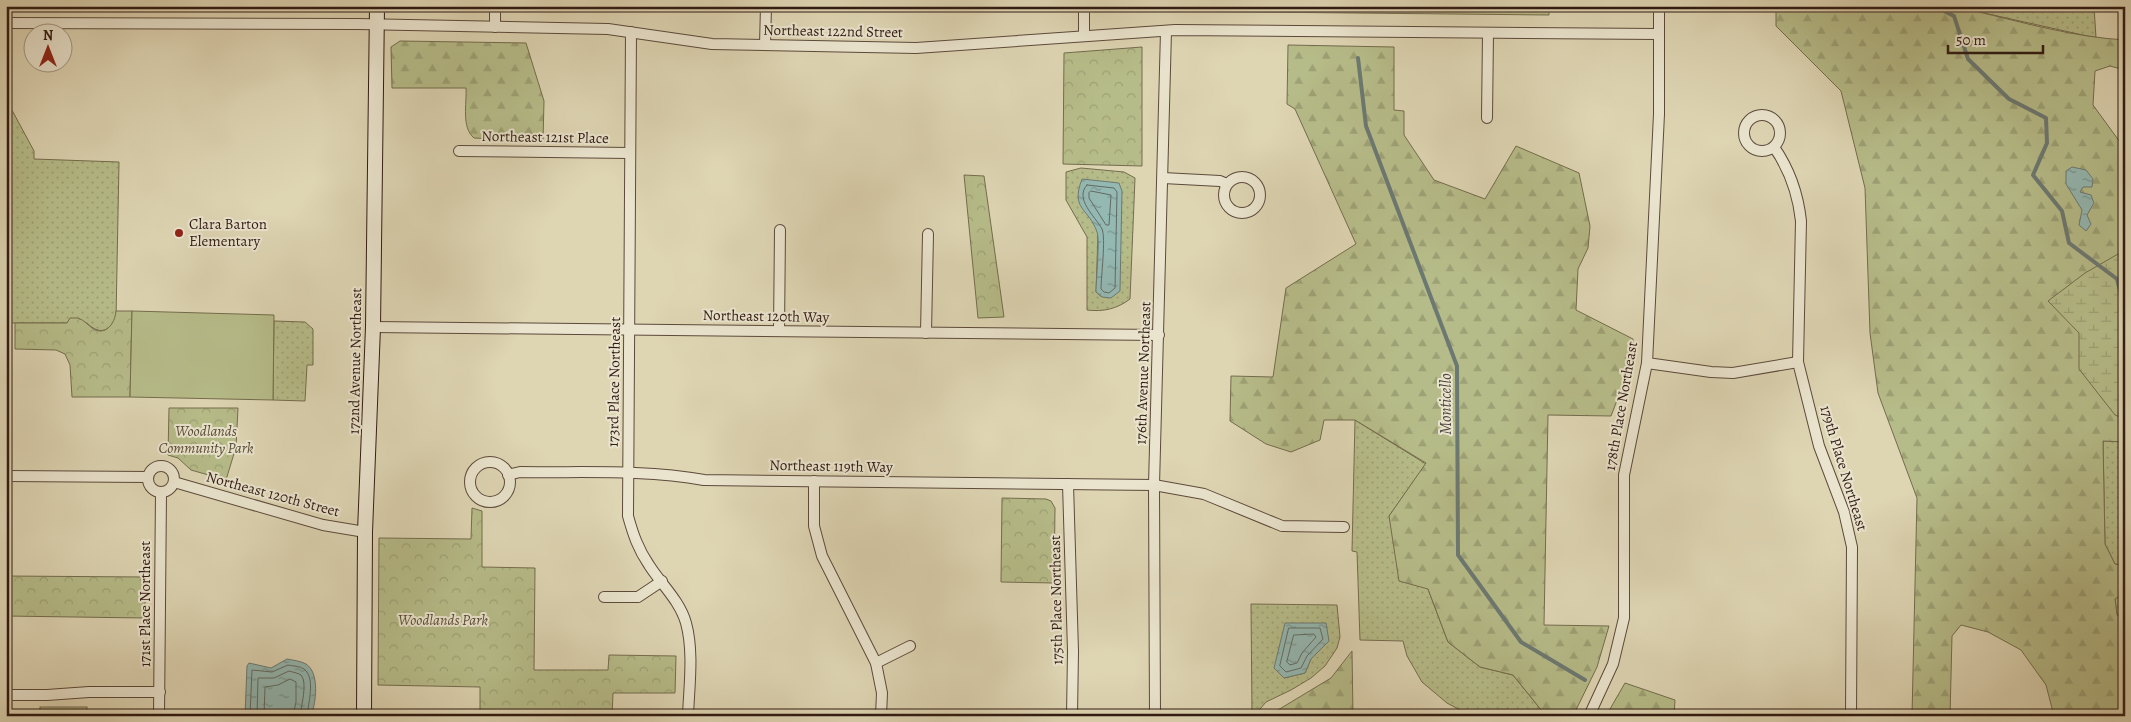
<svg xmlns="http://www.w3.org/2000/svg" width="2131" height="722" font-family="Alegreya,serif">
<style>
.grass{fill:url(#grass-dots);stroke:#746c4e;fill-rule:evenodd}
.forest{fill:url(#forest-firs);stroke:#746c4e}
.wetland{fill:url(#wetland-marsh);stroke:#746c4e}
.park{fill:url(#park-crowns);stroke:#746c4e}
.garden{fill:#b6bc89;stroke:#746c4e}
.water{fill:url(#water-ripples);stroke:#6c7972}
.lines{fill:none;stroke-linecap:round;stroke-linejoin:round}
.shore{stroke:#626a62;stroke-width:1}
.stream{stroke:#6c7972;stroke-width:4}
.street-casing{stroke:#5c4a3b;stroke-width:12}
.secondary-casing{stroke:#311b13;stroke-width:16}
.street{stroke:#eae4ce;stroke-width:10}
.secondary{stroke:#eae4ce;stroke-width:14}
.poi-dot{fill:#8f2418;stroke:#eae4ce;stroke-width:2}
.labels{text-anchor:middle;stroke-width:4;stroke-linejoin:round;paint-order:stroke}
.street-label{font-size:15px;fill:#311b13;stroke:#eae4ce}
.poi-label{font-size:15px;fill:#311b13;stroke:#eae4ce;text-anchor:start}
.park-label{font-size:15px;font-style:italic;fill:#594b36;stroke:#eae4ce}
.water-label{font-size:16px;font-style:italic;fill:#4f4a43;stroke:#eae4ce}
</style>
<defs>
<pattern id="grass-dots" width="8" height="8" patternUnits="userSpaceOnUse" patternTransform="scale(1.25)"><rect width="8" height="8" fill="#b6bc89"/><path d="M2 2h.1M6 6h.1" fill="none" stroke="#9da175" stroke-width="1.8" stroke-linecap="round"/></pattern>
<pattern id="forest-firs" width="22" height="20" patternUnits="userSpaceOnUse" patternTransform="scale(1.25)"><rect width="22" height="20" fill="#b6bc89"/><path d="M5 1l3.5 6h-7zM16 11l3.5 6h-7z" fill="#9da175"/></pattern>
<pattern id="wetland-marsh" width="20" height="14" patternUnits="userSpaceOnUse" patternTransform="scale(1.25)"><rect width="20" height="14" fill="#b6bc89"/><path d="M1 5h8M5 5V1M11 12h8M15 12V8" fill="none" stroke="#9da175"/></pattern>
<pattern id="park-crowns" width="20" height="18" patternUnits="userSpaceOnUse" patternTransform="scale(1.25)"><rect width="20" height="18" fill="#b6bc89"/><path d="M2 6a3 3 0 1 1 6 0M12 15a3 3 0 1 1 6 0" fill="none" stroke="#9da175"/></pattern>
<pattern id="water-ripples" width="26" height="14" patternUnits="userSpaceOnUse" patternTransform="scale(1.25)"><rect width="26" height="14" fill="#94b8b2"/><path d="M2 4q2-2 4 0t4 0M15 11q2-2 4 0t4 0" fill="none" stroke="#799590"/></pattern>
</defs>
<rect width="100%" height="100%" fill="#ded5b3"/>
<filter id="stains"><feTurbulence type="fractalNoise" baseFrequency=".004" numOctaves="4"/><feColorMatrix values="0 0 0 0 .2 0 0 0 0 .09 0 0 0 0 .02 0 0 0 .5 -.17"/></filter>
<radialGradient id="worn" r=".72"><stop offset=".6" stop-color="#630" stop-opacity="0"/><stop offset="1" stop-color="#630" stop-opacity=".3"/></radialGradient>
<g class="grass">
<polygon points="1973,6 2094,6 2096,38 1975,11"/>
<path d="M 6,99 L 34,151 L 34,159 L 119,162 L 116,319 C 108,333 98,334 87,323 L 6,323 Z"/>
<path d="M 1081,168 L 1124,172 L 1135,178 L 1130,299 C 1117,309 1103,312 1087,310 L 1087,237 L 1066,200 L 1066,172 ZM 1098,233 L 1102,297 L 1096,292 Z"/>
<polygon points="274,321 305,322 313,329 313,365 307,365 305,401 273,400"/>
<polygon points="1355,420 1426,464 1389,516 1428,589 1448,642 1480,667 1513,675 1542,711 1542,716 1471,716 1447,703 1422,682 1407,656 1403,641 1360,640 1357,552 1352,551"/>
<polygon points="2103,441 2125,442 2125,566 2115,564 2105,544"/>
<polygon points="2125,593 2125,620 2117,615 2115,598"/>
<path d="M 1251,604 L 1337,605 L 1340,637 L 1337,648 L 1325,666 L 1311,678 L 1291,690 L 1266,702 L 1254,716 L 1252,716 ZM 1329,641 L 1311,659 L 1305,673 L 1284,678 Z"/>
</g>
<g class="forest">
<path d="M 1776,6 L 1973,6 L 1975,11 C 2025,23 2074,37 2125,40 L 2125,70 L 2110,66 L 2095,71 L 2093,105 L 2125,149 L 2125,442 L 2103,441 L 2105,544 L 2115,564 L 2125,566 L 2125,593 L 2115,599 L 2117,615 L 2125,620 L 2125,716 L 2054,716 L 2046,685 L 2021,650 L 1988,632 L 1961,625 L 1952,636 L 1950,716 L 1912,716 L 1917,498 L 1878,393 L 1870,333 L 1865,188 L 1841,91 L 1776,26 Z"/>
<path d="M 400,41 L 526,43 L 544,101 L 543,141 L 474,138 C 461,127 467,104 466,88 L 392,88 L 391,47 Z"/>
<polygon points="1288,45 1394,47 1394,110 1404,111 1404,135 1434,180 1485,199 1516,146 1579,173 1590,226 1588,248 1578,269 1576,310 1633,339 1632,361 1611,416 1548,415 1544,625 1609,626 1597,667 1573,716 1542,716 1542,711 1513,675 1480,667 1448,642 1428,589 1399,581 1389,516 1426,463 1355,420 1324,420 1320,440 1291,452 1266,444 1230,421 1231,376 1273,377 1286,288 1356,244 1295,109 1287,104"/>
<polygon points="1352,651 1353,716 1268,716 1331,678"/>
<polygon points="1625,683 1675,700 1674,716 1606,716"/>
</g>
<polygon class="wetland" points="2118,254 2125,264 2125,419 2115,415 2079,369 2079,333 2048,301 2085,273"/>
<g class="park">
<polygon points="1157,6 1549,6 1549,15 1157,11"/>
<polygon points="1142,47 1142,166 1063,164 1064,53"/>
<polygon points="964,175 984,176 1004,317 978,318"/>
<path d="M 116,311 L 132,311 L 130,397 L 72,397 L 70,365 L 65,354 L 56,350 L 15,349 L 15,323 L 67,323 L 70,318 C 73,318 76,318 78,318 C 84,320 88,325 92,328 C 105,337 115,324 116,311 Z"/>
<polygon points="169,408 238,408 236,447 226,480 191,470 178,458 168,455"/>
<polygon points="1002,498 1046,499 1051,501 1055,508 1054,583 1001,582"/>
<polygon points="472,508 482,511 482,567 535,568 534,670 608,670 609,655 676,656 675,693 613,693 612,716 480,716 480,687 378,685 379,538 471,539"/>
<polygon points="6,576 145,577 145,618 6,616"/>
<rect x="40" y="707" width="47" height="9"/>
</g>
<polygon class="garden" points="132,311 274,315 273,400 130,397"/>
<g class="water">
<polygon points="2072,167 2086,170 2093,179 2092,187 2083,187 2080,192 2091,195 2094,203 2087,215 2091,224 2086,231 2079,225 2082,210 2066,184 2066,171"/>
<path d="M 1082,179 L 1119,183 L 1122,191 L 1120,291 L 1111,298 L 1102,297 L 1096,292 C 1096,281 1100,240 1097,232 C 1089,208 1070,210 1082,179 Z"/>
<polygon points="1285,623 1326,623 1329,641 1311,659 1305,673 1284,678 1274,668"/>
<path d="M 287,659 C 292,660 301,661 306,664 C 320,673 316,703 311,716 L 245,716 L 247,666 L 249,663 L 271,668 Z"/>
</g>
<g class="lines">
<g class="shore">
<path d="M 1087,185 L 1114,188 L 1117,192 L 1115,288 L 1109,293 L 1104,292 L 1101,289 C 1101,277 1106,238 1102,229 C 1095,216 1074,199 1087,185 Z"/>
<polygon points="1091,191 1111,195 1109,225 1106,225 1089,198 1089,193"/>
<polygon points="1289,628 1320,628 1323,639 1307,656 1301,668 1286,672 1280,666"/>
<polygon points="1294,635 1314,634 1316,637 1302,653 1297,663 1290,665 1287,662"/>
<path d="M 250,716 L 252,670 L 272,672 L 288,665 C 292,666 300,666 304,669 C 316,678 308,704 307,716"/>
<path d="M 257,716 L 258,678 L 274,678 L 289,671 C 292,672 298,673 301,675 C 308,682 301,707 300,716"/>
<polyline points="264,716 265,687 278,685 290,679 296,682 296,702 293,716"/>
</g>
<g class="stream">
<polyline points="1934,6 1954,16 1968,59 2009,99 2046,118 2047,143 2033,175 2062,211 2069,243 2117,279 2125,311"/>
<polyline points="1358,58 1366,126 1457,366 1458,555 1521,642 1585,680"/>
</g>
<g class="street-casing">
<g id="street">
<polyline points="6,23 358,24 608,29 712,44 916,48 1175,30 1659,34"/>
<polyline points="495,27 495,6"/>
<path d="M 631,32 L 628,516 C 633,534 638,549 649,565 C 661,584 680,601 686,623 C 694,652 689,687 688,716"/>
<polyline points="1084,36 1084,6"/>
<polyline points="765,45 766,6"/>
<circle cx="1762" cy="133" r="18"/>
<polyline points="1487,118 1488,33"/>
<path d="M 1774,147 C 1790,170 1798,193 1801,221 L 1798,362 L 1819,446 L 1844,512 L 1852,547 L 1851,716"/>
<polyline points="459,151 630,153"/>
<circle cx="1242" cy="195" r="18"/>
<polyline points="1163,178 1220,181 1227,184"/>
<polyline points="373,327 1159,335"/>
<polyline points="779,331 780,230"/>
<polyline points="926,333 928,234"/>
<polyline points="1647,363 1711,372 1733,373 1798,362"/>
<circle cx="490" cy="482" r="20"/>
<circle cx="161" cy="479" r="13"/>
<path d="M 508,475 L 520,472 C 581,473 644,469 704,480 L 1154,485 L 1204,494 L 1282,526 L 1344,527"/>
<polyline points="6,476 148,477"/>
<polyline points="814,481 814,526 822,556 876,663 882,693 881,716"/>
<polyline points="174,482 323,525 365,532"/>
<polyline points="1068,484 1073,651 1072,716"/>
<polyline points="604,597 638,597 662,581"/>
<polyline points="876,663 910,646"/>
<polyline points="6,695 47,695 89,692 160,692"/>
<polyline points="159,716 161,492"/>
<polyline points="1155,716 1154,485 1166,31"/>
<polyline points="1589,716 1613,664 1624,618 1624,475 1647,363 1659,114 1659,6"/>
</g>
</g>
<g class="secondary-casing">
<polyline id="secondary" points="364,716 365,532 373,327 377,6"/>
</g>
<use href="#street" class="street"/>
<use href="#secondary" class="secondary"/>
</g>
<circle class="poi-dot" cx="179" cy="233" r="5"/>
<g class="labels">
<g class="street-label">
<text transform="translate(833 31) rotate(1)" y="5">Northeast 122nd Street</text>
<text transform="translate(545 137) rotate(1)" y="5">Northeast 121st Place</text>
<text transform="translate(766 316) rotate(1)" y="5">Northeast 120th Way</text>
<text transform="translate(355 361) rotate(-89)" y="5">172nd Avenue Northeast</text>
<text transform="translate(1143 373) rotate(-88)" y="5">176th Avenue Northeast</text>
<text transform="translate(614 382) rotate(-89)" y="5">173rd Place Northeast</text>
<text transform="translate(1621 406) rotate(-80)" y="5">178th Place Northeast</text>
<text transform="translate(831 466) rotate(1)" y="5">Northeast 119th Way</text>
<text transform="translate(1844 468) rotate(73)" y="5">179th Place Northeast</text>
<text transform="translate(273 494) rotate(15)" y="5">Northeast 120th Street</text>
<text transform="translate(1056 600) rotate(-91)" y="5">175th Place Northeast</text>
<text transform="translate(145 604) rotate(-90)" y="5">171st Place Northeast</text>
</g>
<g class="poi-label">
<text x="189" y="229">Clara Barton<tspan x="189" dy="17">Elementary</tspan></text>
</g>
<g class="park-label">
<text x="206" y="436">Woodlands<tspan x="206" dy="17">Community Park</tspan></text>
<text x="443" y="625">Woodlands Park</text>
</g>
<g class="water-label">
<text transform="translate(1445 404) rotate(-90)" y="6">Monticello</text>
</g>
</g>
<rect width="2131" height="722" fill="none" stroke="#ded5b3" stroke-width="25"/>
<rect x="8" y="8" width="2116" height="707" fill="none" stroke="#311b13" stroke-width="2.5"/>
<rect x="12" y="12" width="2106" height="697" fill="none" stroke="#311b13"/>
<g transform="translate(48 48)"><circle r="24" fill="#eae4ce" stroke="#a09483"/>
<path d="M0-4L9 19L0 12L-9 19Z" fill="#8f2418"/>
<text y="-8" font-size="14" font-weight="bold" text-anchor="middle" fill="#311b13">N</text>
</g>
<path d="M1948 45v8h95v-8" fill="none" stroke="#311b13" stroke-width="2.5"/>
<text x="1956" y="45" font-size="15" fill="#311b13" stroke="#eae4ce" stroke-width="4" paint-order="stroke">50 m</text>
<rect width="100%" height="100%" filter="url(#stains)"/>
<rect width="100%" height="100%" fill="url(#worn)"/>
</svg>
